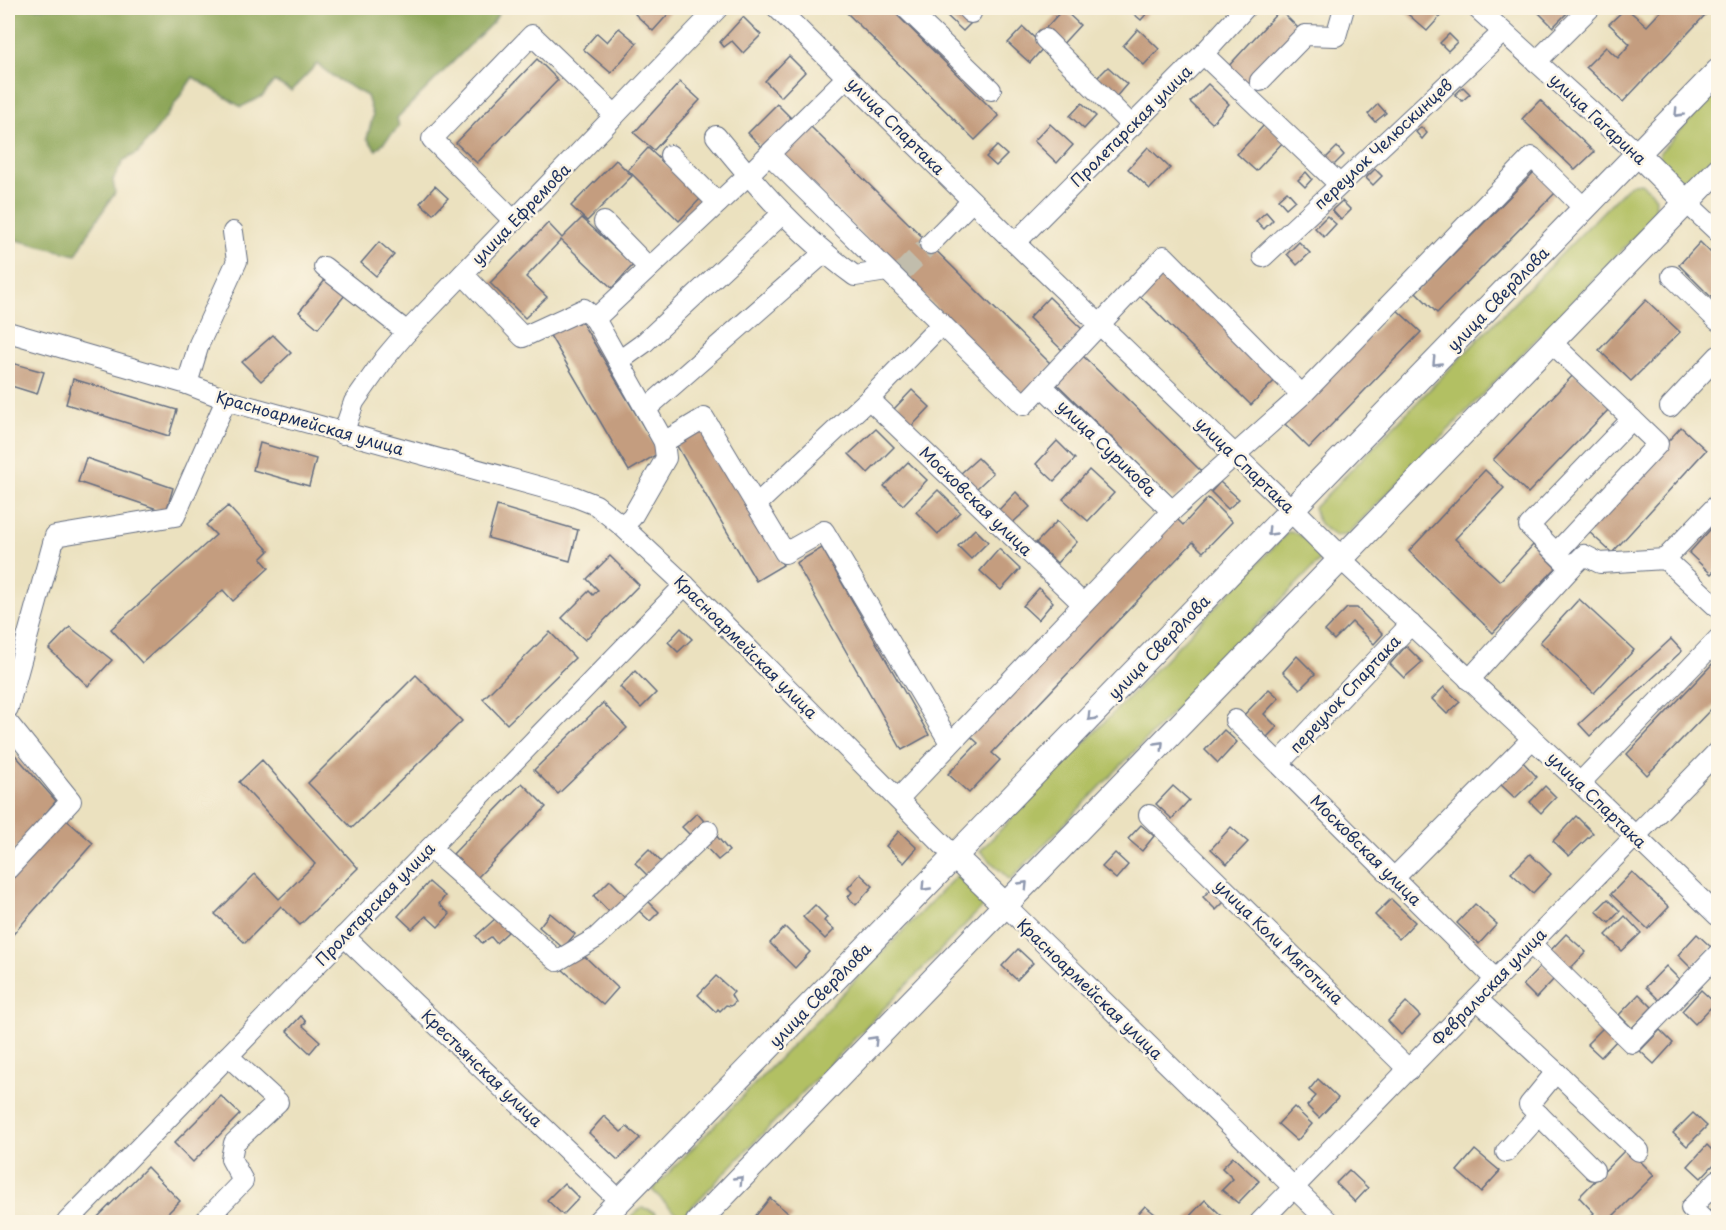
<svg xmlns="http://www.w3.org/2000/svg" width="1726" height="1230" font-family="'Playpen Sans',sans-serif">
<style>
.green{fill:#b2c063;stroke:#667860;stroke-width:1.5}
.forest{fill:#8da659;stroke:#546a5c;stroke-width:1.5}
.building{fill:#c49d7f}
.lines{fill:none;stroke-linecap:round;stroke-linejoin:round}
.minor-tunnel{stroke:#c1bdac;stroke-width:20;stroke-dasharray:20 10;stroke-linecap:butt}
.minor-casing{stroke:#646d80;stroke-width:22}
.major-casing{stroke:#646d80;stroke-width:26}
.minor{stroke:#fff;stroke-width:20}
.major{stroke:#fff;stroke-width:24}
.oneway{stroke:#8d97ae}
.labels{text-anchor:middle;stroke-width:5;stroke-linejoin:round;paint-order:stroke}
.street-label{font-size:16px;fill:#1b2f5e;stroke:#fcf5e5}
</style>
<rect width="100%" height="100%" fill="#fcf5e5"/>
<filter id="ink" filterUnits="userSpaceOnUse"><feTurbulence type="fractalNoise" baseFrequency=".0167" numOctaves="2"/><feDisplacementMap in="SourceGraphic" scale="12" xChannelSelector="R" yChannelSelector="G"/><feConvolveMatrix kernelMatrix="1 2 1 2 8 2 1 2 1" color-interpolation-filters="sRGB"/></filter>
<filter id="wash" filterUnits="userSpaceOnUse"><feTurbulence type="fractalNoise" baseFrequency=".008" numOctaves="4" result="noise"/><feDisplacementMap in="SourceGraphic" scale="24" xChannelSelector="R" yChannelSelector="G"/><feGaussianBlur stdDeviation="1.35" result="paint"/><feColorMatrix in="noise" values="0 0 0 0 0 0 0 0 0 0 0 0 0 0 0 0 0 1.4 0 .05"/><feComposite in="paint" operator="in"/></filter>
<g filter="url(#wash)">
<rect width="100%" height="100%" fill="#ebe1bf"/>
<g class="green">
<path d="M 1718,90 L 1718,150 C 1706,163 1696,179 1677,180 L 1659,163 L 1660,152 Z"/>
<path d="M 1641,183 L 1651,191 L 1656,198 L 1655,216 L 1347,535 L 1335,536 C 1324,528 1316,523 1314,508 L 1626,188 L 1632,184 Z"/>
<path d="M 1288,532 C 1302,532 1317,547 1320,560 L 1010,880 L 980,851 Z"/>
<polygon points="957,875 986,903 681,1218 652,1190"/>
<path d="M 642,1208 C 651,1209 658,1213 659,1222 L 630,1222 L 632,1215 Z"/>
</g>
<polygon class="forest" points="8,8 502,8 494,21 397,118 399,127 376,150 367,138 373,116 367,96 335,78 317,64 291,91 274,81 263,96 241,107 193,77 161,124 138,153 124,160 113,180 115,193 92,227 76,255 8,238"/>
<g id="blocks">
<g class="building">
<polygon points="641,8 665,8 670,12 653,31 635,14"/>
<polygon points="842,8 890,8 999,116 975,140"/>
<polygon points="947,8 959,8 973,21 963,31 943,12"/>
<polygon points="1127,8 1152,8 1141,20"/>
<polygon points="1401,8 1445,8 1447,9 1427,31"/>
<polygon points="1534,8 1572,8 1553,27"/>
<polygon points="1626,8 1647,26 1661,11 1658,8 1697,8 1705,15 1623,102 1586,67 1606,47 1618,58 1630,44 1609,24"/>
<polygon points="1063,9 1080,25 1059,48 1042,32"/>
<polygon points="1280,10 1303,33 1247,90 1225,70"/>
<polygon points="743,17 761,35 743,53 732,41 724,47 720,42"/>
<polygon points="1023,27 1044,47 1030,63 1008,43"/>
<polygon points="619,28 637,43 611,73 583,49 597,33 607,42"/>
<polygon points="1138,29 1159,49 1144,65 1123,46"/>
<polygon points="1449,34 1457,42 1448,51 1440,43"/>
<polygon points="789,56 805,72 781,97 765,81"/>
<polygon points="537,59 558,80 477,163 456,143"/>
<polygon points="1108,67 1127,84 1115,98 1095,80"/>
<polygon points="680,82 700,100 654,150 634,133"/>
<polygon points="1208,84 1229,104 1212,123 1190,102"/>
<polygon points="1463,87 1470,94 1462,101 1455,95"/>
<polygon points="1540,100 1594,152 1575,170 1522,119"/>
<polygon points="1082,103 1096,116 1084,129 1070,116"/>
<polygon points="777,104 794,121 765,150 748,133"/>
<polygon points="1378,104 1386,113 1375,122 1368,114"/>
<polygon points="1266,123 1285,140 1256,171 1237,154"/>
<polygon points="1050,124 1073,145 1057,163 1034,141"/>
<polygon points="810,126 1052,365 1023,394 782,155"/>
<polygon points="1421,127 1427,133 1422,139 1416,132"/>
<polygon points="997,146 1007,155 996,166 986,157"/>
<polygon points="1148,147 1170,168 1150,189 1128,169"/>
<polygon points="1337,147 1344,155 1333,166 1326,158"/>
<polygon points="648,148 701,198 679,221 628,170"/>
<polygon points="616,160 632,176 587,221 571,206"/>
<polygon points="1375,169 1382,176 1373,185 1366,178"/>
<polygon points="1535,171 1556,192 1437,313 1416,292"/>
<polygon points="1306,172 1312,179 1305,187 1298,180"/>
<polygon points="435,186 448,198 433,214 420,203"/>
<polygon points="1287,191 1295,200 1286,208 1278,199"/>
<polygon points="1342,201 1351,210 1341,220 1332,210"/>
<polygon points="1266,212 1273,220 1264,229 1256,221"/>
<polygon points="1327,216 1336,224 1324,237 1315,228"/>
<polygon points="582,218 633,265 612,288 561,240 526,277 547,297 525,318 490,283 548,223 562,238"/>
<polygon points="379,242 394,255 376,276 361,263"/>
<polygon points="1299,242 1310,253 1297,265 1287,254"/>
<polygon points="1700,242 1718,260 1718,304 1679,265"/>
<polygon points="1163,262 1278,377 1251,405 1135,291"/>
<polygon points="326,279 345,295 318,328 299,312"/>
<polygon points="1049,297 1083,330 1063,351 1029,318"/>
<polygon points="1646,300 1680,332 1631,381 1599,350"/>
<polygon points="1396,309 1421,332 1309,448 1285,424"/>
<polygon points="577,314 659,453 629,471 548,332"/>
<polygon points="273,335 291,353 261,381 242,362"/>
<polygon points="1082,355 1201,471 1174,499 1055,382"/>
<polygon points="8,362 44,372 37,394 8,385"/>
<polygon points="1575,373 1611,407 1528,493 1493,460"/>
<polygon points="73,379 177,410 169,436 66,404"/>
<polygon points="912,390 930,407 911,427 893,410"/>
<polygon points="700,425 783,565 756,581 674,441"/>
<polygon points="1681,427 1706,450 1612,553 1587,530"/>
<polygon points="876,429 894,447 868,473 849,454"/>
<polygon points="1057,441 1075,459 1054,481 1036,464"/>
<polygon points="260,443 316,459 309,486 253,470"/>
<polygon points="86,458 173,488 166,512 78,482"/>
<polygon points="978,458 993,473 976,489 960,474"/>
<polygon points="908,462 927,480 903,505 884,486"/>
<polygon points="1089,470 1114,493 1088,521 1063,499"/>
<polygon points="1485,470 1504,488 1455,539 1500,581 1533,545 1556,568 1493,633 1409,551"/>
<polygon points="1220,482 1239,499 1228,509 1211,492"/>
<polygon points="938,490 960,512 938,534 916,512"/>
<polygon points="1016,492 1030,507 1010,525 996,513"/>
<polygon points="1208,498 1232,522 1203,552 1193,542 992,753 1000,760 969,793 948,774 978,743 968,734 1175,517 1183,525"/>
<polygon points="228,506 269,551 261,559 269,568 233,601 223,590 142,663 111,629 216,535 206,525"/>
<polygon points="497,506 578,530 570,561 488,538"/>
<polygon points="1057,521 1077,542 1057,563 1036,543"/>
<polygon points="1718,521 1718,567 1711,574 1689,553"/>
<polygon points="975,529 988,542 971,559 958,546"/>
<polygon points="822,548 929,735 902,750 796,563"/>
<polygon points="999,549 1020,569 1001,590 980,571"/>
<polygon points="610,556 639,585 585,640 562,618 589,591 593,595 598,590 587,579"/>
<polygon points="1039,588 1053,602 1038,620 1023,606"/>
<polygon points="1579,599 1634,650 1594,693 1540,642"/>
<polygon points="1347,608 1357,608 1383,634 1374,644 1352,622 1334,640 1325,631"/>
<polygon points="70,627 112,660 88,686 49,649"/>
<polygon points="681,628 692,639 678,652 668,642"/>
<polygon points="550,632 575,658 507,724 483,699"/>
<polygon points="1671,639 1682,651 1590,736 1579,724"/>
<polygon points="1406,646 1422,662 1404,678 1390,664"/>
<polygon points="1297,656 1315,674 1300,689 1283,672"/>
<polygon points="1718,658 1718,702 1647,775 1627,754"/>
<polygon points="635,671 656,693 641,708 620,687"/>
<polygon points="416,675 462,721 352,828 308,783"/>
<polygon points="1444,687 1460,702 1447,714 1432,699"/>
<polygon points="1269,689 1279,698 1264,714 1277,727 1267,737 1244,715"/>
<polygon points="603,703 627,728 558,794 534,770"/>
<polygon points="1224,730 1237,742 1218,763 1205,750"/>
<polygon points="8,747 56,801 8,857"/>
<polygon points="262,760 358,868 300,925 281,906 245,943 215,914 255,874 279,899 315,864 239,782"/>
<polygon points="1521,760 1537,777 1515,798 1499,783"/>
<polygon points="522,783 546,807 477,878 453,854"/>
<polygon points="1173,786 1189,800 1172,819 1156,804"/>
<polygon points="1545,786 1556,797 1541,813 1530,802"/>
<polygon points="697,813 708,826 694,839 682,827"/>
<polygon points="1576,816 1593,833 1569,856 1553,841"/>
<polygon points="63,817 93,843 8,940 8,880"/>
<polygon points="1141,825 1154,836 1142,851 1128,839"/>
<polygon points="1231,827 1248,842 1227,864 1211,849"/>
<polygon points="899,831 917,848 904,863 886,846"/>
<polygon points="715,834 729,851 718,860 703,844"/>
<polygon points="649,849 665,866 652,880 635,863"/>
<polygon points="1115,853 1128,865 1116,879 1102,867"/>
<polygon points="1530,854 1551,874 1533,893 1511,873"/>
<polygon points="1632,872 1669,907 1648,929 1611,894"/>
<polygon points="860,874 873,886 856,905 848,897 852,892 848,888"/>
<polygon points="610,880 630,900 613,916 594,896"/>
<polygon points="429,882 445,896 439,904 450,914 438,927 426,916 412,929 398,916"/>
<polygon points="1211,889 1224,902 1216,910 1203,897"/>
<polygon points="1391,899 1415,922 1399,939 1375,915"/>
<polygon points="1608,899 1620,911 1609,923 1596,911"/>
<polygon points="648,901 659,912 650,921 639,911"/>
<polygon points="1475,904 1497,924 1479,944 1457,923"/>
<polygon points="815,905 827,917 824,921 834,930 825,939 803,917"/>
<polygon points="550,913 575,934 563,948 539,927"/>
<polygon points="1625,916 1641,933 1622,951 1606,935"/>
<polygon points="496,918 508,932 496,943 491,937 482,943 476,936"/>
<polygon points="785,927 810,952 795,968 770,943"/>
<polygon points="1566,934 1586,952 1570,969 1550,951"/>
<polygon points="1697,934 1711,947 1691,968 1678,955"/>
<polygon points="1018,949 1033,963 1017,980 1002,966"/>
<polygon points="579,951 618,988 603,1005 562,969"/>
<polygon points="1543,964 1556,977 1536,998 1523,985"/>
<polygon points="1666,966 1679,979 1659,1000 1646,987"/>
<polygon points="716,976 734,992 731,995 735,1002 731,1006 726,1005 720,1011 718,1009 716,1012 698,995"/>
<polygon points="1701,990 1715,1003 1695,1024 1682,1011"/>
<polygon points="1639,994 1652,1007 1632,1028 1619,1015"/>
<polygon points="1406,1002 1420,1016 1401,1035 1388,1021"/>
<polygon points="301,1016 306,1022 303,1026 320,1041 310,1053 287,1031"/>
<polygon points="1607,1024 1620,1037 1601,1057 1587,1044"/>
<polygon points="1660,1030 1673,1043 1654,1064 1640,1051"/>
<polygon points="1318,1079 1338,1098 1319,1118 1307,1106 1316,1096 1309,1090"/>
<polygon points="221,1096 240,1114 193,1162 174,1143"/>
<polygon points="1294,1107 1312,1124 1297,1141 1278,1124"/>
<polygon points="1693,1113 1707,1126 1687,1146 1673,1133"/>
<polygon points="604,1116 621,1132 627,1127 640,1138 618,1160 589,1133"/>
<polygon points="1707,1145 1718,1156 1718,1160 1701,1178 1688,1166"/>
<polygon points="1627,1148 1654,1175 1607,1222 1585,1222 1594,1213 1579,1197"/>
<polygon points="1475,1150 1500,1171 1481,1192 1457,1171"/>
<polygon points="1233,1157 1259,1181 1238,1203 1222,1190 1233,1179 1222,1168"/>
<polygon points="147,1167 180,1201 159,1222 93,1222"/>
<polygon points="1349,1170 1368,1188 1355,1202 1336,1183"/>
<polygon points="564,1183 579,1198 563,1215 547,1200"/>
<polygon points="770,1198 793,1217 788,1222 759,1222 754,1218"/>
<polygon points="1205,1200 1222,1216 1216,1222 1191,1222 1187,1219"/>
<polygon points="1718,1201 1718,1218 1710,1210"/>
<polygon points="1145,1206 1165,1222 1131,1222"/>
</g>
</g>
</g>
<g filter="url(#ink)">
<use href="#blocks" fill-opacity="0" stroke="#646d80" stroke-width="1.5"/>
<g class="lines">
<polyline class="minor-tunnel" points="901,273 930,244"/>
<g class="minor-casing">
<g id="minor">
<polyline points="777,8 1015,243 1292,510"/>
<polyline points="906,8 991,90"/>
<polyline points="966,8 971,13"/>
<polyline points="1477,8 1638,154"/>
<polyline points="1045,39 1132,126"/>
<polyline points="1203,54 1339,184"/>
<polyline points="1536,62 1590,8"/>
<polyline points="847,77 748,175 595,319 664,442 704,418 785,553 824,531 950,743"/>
<polyline points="1260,81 1305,35 1336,36 1344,8"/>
<path d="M 716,136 C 759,189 800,236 855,276 L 887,271"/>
<polyline points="769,154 1024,405 1164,256 1302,395"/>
<polyline points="670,155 718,203"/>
<polyline points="1686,202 1718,232"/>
<polyline points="514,221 432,139 532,35 615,115"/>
<polyline points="604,222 649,268"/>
<polyline points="1015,243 1203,54 1245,8"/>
<polyline points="930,244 972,201"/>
<polyline points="1263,257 1503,32"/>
<polyline points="324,267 407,332"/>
<polyline points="463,274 523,337 584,309 595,319"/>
<polyline points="1672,276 1718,321"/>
<polyline points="8,332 187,384 233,402 573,496 596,505 622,526 685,585 955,857"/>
<polyline points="619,361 644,343 782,214"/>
<polyline points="187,384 199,344 237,261 233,232"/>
<polyline points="1042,386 1172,511"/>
<polyline points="869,399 1082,603"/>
<polyline points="1670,407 1718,356"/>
<polyline points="646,409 824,253"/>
<polyline points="343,434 354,402 385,358 407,332 718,8"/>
<polyline points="756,505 869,399 942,324"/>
<polyline points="622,526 632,517 666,458 664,442"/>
<polyline points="1556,553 1658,444 1632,419"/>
<polyline points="1341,559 1580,783 1718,916"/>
<polyline points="1665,559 1718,504"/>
<polyline points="1571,568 1584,555 1600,563 1665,559 1718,608"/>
<polyline points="1469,680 1571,568 1529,526 1632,419 1551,342"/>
<polyline points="8,708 55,536 175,516 226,400"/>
<polyline points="1235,720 1496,980"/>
<polyline points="8,723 71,801 8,869"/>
<polyline points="1279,763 1411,624"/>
<polyline points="1580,783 1718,639"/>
<polyline points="898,799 1172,511 1302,395 1532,157 1585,209"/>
<polyline points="1149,815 1409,1070"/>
<polyline points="430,848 557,961 596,938 708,831"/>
<polyline points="1394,878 1532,739"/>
<polyline points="1005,905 1329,1222"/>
<polyline points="344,936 620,1201"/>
<polyline points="1531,944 1632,1043 1718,954"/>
<polyline points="1477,999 1556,1072"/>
<polyline points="1506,1152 1539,1115"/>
<polyline points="1594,1170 1529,1105 1556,1072 1639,1151"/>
<polyline points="67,1222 685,585"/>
<polyline points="204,1222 243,1181 231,1159 234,1143 278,1102 228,1056"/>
<polyline points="1260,1222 1718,751"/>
<polyline points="1706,1222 1691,1208 1718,1180"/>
</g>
</g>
<g class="major-casing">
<g id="major">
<polyline points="1638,154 1686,202"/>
<polyline points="1292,510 1341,559"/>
<polyline points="955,857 1005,905"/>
<polyline points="599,1222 1718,71"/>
<polyline points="698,1222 1718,170"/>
</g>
</g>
<use href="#minor" class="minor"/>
<use href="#major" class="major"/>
</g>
<defs><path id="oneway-chevron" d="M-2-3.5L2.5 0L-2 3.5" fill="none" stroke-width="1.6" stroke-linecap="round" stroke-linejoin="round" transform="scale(1.5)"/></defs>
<g class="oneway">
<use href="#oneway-chevron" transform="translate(1678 113) rotate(134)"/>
<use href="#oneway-chevron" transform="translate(1436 362) rotate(134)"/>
<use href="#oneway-chevron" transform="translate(1271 532) rotate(134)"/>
<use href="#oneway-chevron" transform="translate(1091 717) rotate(134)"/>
<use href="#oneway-chevron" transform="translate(1160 745) rotate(-46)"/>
<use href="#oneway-chevron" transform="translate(1024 885) rotate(-46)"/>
<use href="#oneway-chevron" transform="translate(925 887) rotate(134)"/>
<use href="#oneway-chevron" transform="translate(874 1040) rotate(-46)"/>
<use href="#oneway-chevron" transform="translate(739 1180) rotate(-46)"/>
</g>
</g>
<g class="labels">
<g class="street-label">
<text transform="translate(1598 119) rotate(43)" y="6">улица Гагарина</text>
<text transform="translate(896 126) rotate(45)" y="6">улица Спартака</text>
<text transform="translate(1131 126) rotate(-45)" y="6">Пролетарская улица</text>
<text transform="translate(1383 144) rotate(-43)" y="6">переулок Челюскинцев</text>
<text transform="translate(521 214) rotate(-46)" y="6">улица Ефремова</text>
<text transform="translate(1498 299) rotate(-46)" y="6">улица Свердлова</text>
<text transform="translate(310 423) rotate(16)" y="6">Красноармейская улица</text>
<text transform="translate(1107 448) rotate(44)" y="6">улица Сурикова</text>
<text transform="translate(1245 465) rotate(44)" y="6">улица Спартака</text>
<text transform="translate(976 501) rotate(44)" y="6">Московская улица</text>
<text transform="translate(746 647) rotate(45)" y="6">Красноармейская улица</text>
<text transform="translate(1159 647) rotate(-46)" y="6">улица Свердлова</text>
<text transform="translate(1345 694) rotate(-47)" y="6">переулок Спартака</text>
<text transform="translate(1597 800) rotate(44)" y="6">улица Спартака</text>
<text transform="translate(1366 850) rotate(45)" y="6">Московская улица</text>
<text transform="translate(375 904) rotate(-46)" y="6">Пролетарская улица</text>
<text transform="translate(1279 942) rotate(44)" y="6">улица Коли Мяготина</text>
<text transform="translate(1489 987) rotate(-46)" y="6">Февральская улица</text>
<text transform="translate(1090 989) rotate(44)" y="6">Красноармейская улица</text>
<text transform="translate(820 995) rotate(-46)" y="6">улица Свердлова</text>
<text transform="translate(482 1068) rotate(44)" y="6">Крестьянская улица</text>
</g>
</g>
<rect width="1726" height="1230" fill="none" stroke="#fcf5e5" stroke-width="30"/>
</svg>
